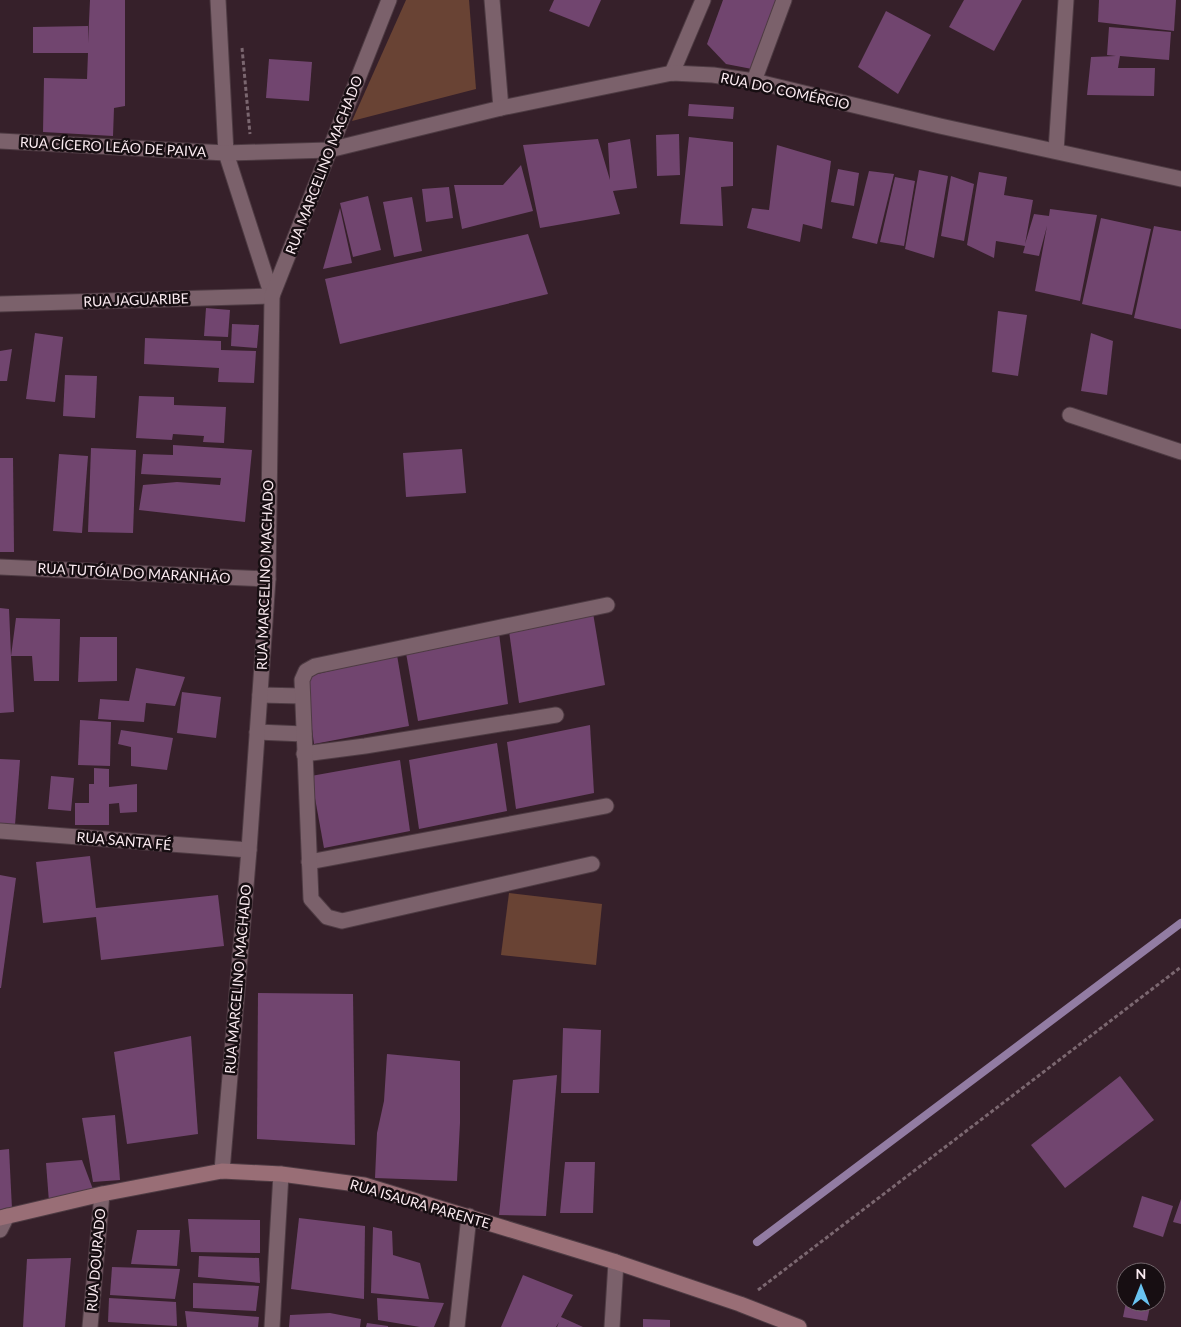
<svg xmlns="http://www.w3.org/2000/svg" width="1181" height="1327" font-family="Lato,sans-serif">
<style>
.green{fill:#694334}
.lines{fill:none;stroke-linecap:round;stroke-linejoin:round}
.stream{stroke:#927ca3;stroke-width:8}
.building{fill:#71456f}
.street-casing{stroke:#4e3b43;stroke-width:17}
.secondary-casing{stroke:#4e3b43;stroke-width:17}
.path{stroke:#7b6770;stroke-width:3;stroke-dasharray:4 2.5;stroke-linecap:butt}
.street{stroke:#7b616b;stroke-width:15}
.secondary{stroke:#996e76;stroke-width:15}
.labels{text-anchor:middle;stroke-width:5;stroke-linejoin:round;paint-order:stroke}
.street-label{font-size:14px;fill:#fbebf1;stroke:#170e12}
</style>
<rect width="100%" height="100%" fill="#36202a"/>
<g class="green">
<polygon points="406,0 469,0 476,89 352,121"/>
<polygon points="509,893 602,904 596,965 501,955"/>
</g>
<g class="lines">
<polyline class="stream" points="757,1242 1181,923"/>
</g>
<g class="building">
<polygon points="90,0 125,0 125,106 114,108 113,136 43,132 44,78 87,79 88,53 33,53 33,27 88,26 88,43"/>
<polygon points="554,0 601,0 589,27 549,11"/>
<polygon points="723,0 779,0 752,69 726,64 707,44"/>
<polygon points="964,0 1022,0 994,51 949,27"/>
<polygon points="1099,0 1176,0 1174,31 1098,22"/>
<polygon points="886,11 931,35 898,94 858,67"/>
<polygon points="1109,27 1171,32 1169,60 1120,56 1118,68 1155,68 1154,96 1087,95 1091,57 1116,56 1107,55"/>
<polygon points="269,59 312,62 309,101 266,98"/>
<polygon points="689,104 734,107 733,119 688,116"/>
<polygon points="679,134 680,175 657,176 656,135"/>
<polygon points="689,137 733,142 733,186 721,187 723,226 680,224"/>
<polygon points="598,139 610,180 608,143 630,139 637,188 613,191 620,214 540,228 523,145"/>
<polygon points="777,145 831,161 822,229 803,224 800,242 747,228 752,208 769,210"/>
<polygon points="521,165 533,211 462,229 454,185 503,185"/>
<polygon points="838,169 859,173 854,206 831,202"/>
<polygon points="919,170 948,176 934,258 905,249"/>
<polygon points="869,171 894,174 877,244 852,238"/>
<polygon points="979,172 1007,177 1004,195 1033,200 1025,244 1034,214 1049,216 1050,209 1097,215 1080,301 1035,291 1047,226 1039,256 1023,253 1025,246 996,241 994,258 967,245"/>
<polygon points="951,176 974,184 964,241 941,236"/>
<polygon points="895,177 915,181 904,246 880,242"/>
<polygon points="449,187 453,218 426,222 422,189"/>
<polygon points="368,196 381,250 353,257 340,203"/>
<polygon points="412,197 422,251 394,257 383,202"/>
<polygon points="340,208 352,263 323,269"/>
<polygon points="1101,218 1151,229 1132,315 1082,304"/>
<polygon points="1154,226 1181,231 1181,329 1134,318"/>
<polygon points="528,234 548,294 340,344 325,279"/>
<polygon points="206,308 230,310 228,337 204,336"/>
<polygon points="998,311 1027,315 1018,376 992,372"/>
<polygon points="232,324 259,325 257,348 231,346"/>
<polygon points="35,333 63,337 55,402 26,399"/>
<polygon points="1091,333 1113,341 1107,395 1081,391"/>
<polygon points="145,338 221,341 221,350 256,351 254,383 218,382 219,368 144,364"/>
<polygon points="12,349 7,381 0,381 0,351"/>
<polygon points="65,375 97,376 95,418 63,416"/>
<polygon points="139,396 174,397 174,405 226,407 224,443 203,442 204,436 173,434 172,440 136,438"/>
<polygon points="173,445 252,450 245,522 139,510 143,485 177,482 220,485 221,478 141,474 143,454 173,455"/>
<polygon points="91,448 136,450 133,533 88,532"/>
<polygon points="462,449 466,493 406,497 403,453"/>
<polygon points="59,454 88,456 82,533 53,531"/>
<polygon points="0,458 13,458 14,552 0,552"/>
<polygon points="0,608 9,609 11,656 16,618 60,619 59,681 34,681 32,656 11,656 14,712 0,713"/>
<polygon points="593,613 605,685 519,703 509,631"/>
<polygon points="499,633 508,704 418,721 406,653"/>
<polygon points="80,637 117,637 117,681 78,682"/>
<polygon points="397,655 409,726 314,744 305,677"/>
<polygon points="136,668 185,677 175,706 146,703 144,722 98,719 100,699 129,701"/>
<polygon points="182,692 221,697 216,738 177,733"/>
<polygon points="80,720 111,722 110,766 78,765"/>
<polygon points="590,725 594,793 516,809 507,742"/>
<polygon points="121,730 173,738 167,770 131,766 131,747 118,744"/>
<polygon points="497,743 507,811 419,829 409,760"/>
<polygon points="0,759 20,760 15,825 0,825"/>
<polygon points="400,760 410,831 324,848 311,776"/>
<polygon points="94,768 109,769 109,787 137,784 137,812 120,813 119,803 109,804 109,825 75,825 75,803 89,803 89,784 94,784"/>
<polygon points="51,776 74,778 71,811 48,809"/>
<polygon points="90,856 96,908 218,895 224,946 101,960 96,917 43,923 36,862"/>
<polygon points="0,875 16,878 1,988 0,988"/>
<polygon points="258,993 353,994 355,1145 257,1139"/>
<polygon points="563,1028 601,1030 599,1093 561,1093"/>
<polygon points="191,1036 198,1134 127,1144 114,1052"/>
<polygon points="387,1054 460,1061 460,1123 457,1181 375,1178 377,1133 384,1101"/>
<polygon points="557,1075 546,1216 499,1215 513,1080"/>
<polygon points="1120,1076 1154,1120 1065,1188 1031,1145"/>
<polygon points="115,1115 120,1180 93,1182 82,1118"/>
<polygon points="9,1149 12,1209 0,1210 0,1150"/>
<polygon points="82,1160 94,1192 49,1202 46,1163"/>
<polygon points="565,1162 595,1162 593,1213 560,1213"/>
<polygon points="1142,1196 1173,1206 1163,1237 1133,1227"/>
<polygon points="1181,1199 1181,1224 1173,1222"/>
<polygon points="299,1218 365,1226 364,1299 291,1289"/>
<polygon points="188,1219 260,1220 260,1253 191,1252"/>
<polygon points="373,1227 392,1231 393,1255 420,1263 429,1299 371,1293"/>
<polygon points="137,1230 180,1230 177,1266 131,1264"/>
<polygon points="199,1256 259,1258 260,1283 198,1277"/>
<polygon points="71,1258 65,1327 23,1327 27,1259"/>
<polygon points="112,1267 180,1269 175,1299 110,1295"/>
<polygon points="523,1275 573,1295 561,1317 583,1327 557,1327 559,1322 556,1327 501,1327"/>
<polygon points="193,1283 259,1286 256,1311 193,1308"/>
<polygon points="109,1298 176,1302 177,1326 108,1322"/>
<polygon points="377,1298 444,1303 434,1327 420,1327 378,1320"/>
<polygon points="1126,1302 1151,1302 1147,1321 1123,1317"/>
<polygon points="185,1311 259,1317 258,1327 187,1327"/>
<polygon points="330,1313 361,1319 360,1327 289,1327 290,1315"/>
<polygon points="643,1319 670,1320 670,1327 643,1327"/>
<polygon points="367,1323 388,1326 388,1327 366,1327"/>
</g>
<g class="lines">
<g class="street-casing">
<g id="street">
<polyline points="218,0 226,153 272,296"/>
<polyline points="492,0 501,108"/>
<polyline points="672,73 703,0"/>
<polyline points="754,81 784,0"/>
<polyline points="0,141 226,153 329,150 501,108 672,73 713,75 754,81 940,126 1181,179"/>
<polyline points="1056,151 1066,0"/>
<polyline points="0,304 272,296"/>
<polyline points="1070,415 1181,452"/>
<polyline points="0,567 268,579"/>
<polyline points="260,695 302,696"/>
<polyline points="257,732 304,734"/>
<polyline points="304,754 365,746 556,715"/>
<polyline points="0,831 249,850"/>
<polyline points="309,862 606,806"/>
<polyline points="592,864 342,921 327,917 311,899 302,680 306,671 315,666 607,605"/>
<polyline points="222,1171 249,850 268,579 272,296 389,0"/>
<polyline points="0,1230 7,1216"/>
<polyline points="90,1327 102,1194"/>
<polyline points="272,1327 281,1174"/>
<polyline points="457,1327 469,1216"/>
<polyline points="612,1327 616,1262"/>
</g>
</g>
<g class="secondary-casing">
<polyline id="secondary" points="0,1218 102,1194 222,1171 281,1174 364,1185 616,1262 740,1304 799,1327"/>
</g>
<g class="path">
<polyline points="242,48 250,134"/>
<polyline points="758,1290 1181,967"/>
</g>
<use href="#street" class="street"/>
<use href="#secondary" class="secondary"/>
</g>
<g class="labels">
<g class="street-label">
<text transform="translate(785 91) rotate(12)" y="5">RUA DO COMÉRCIO</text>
<text transform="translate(113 147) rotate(3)" y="5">RUA CÍCERO LEÃO DE PAIVA</text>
<text transform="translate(324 165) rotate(-69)" y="5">RUA MARCELINO MACHADO</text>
<text transform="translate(136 300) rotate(-2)" y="5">RUA JAGUARIBE</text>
<text transform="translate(134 573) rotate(3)" y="5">RUA TUTÓIA DO MARANHÃO</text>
<text transform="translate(265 575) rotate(-88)" y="5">RUA MARCELINO MACHADO</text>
<text transform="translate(124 841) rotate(5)" y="5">RUA SANTA FÉ</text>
<text transform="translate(238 979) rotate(-85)" y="5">RUA MARCELINO MACHADO</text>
<text transform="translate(420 1204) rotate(16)" y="5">RUA ISAURA PARENTE</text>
<text transform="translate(96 1260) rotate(-85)" y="5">RUA DOURADO</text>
</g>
</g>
<g transform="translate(1141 1287)"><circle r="24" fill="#170e12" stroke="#72666b"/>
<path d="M0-4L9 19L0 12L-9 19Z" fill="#69c3f1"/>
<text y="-8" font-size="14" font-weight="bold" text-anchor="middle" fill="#fbebf1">N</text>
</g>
</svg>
